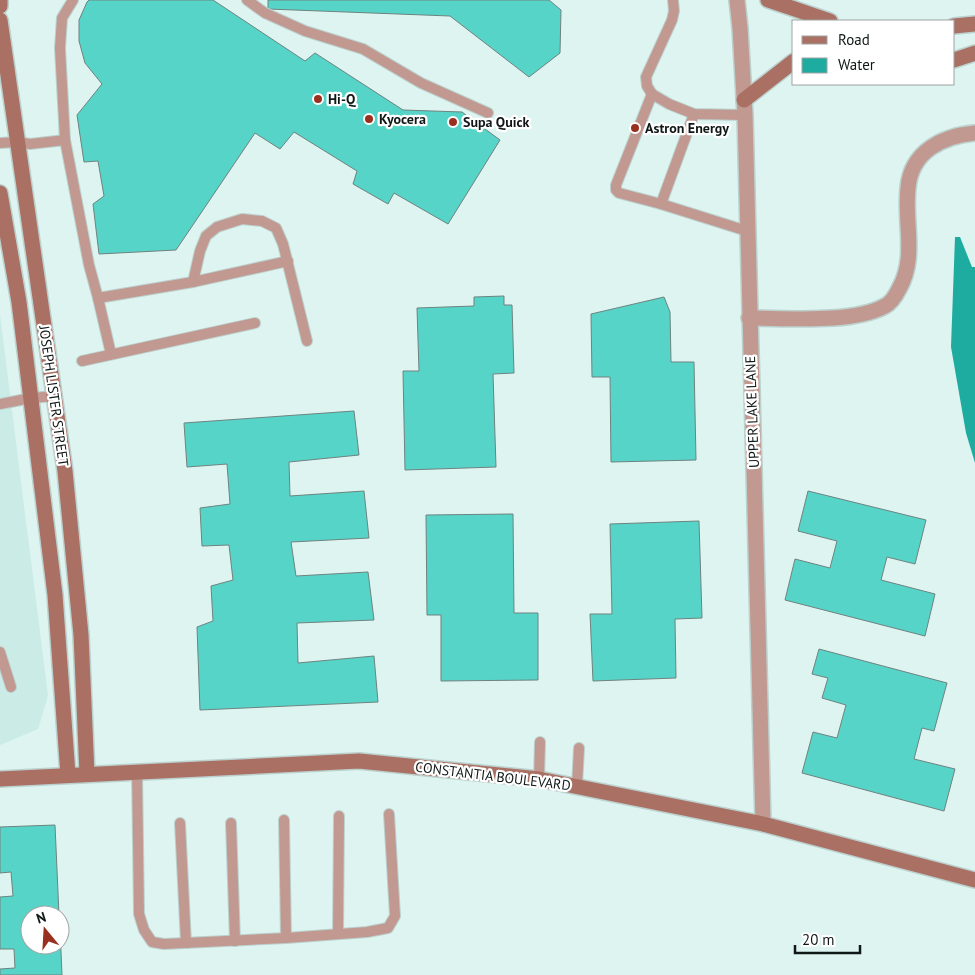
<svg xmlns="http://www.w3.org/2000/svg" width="975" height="975" font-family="'PT Sans',sans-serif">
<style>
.built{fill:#caebe6}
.water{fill:#1eaca1}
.building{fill:#57d4c8;stroke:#6e8380}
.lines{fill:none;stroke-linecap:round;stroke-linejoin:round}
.lane-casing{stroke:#bcd1ce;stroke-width:12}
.street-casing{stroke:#bcd1ce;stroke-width:18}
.secondary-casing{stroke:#bcd1ce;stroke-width:18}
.lane{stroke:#c29991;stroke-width:10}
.street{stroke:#c29991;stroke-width:15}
.secondary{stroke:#aa7064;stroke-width:15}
.poi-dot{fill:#992f1e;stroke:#fff;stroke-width:2}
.labels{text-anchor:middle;stroke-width:4.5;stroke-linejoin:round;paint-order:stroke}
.poi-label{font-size:14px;font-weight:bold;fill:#101817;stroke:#fff;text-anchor:start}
.street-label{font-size:14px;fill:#101817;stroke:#fff}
</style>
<rect width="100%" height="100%" fill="#ddf4f1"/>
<polygon class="built" points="0,315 48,696 38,729 0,745"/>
<polygon class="water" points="955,237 960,237 972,267 975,267 975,463 966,433 951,347"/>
<g class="building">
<polygon points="89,0 213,0 305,61 315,53 403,110 462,112 500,140 448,224 394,193 388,204 353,184 357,171 294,132 280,149 255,133 176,250 99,254 93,204 104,196 98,161 84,162 77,115 102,84 85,63 79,41 79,20 87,2"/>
<polygon points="268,0 549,0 561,10 560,53 529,77 450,16 268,9"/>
<polygon points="504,296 504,305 512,305 514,373 493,374 496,467 405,470 403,371 419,371 417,308 474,306 474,297"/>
<polygon points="664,297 670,312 671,362 694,362 696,460 611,462 610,377 592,377 591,314"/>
<polygon points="354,411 359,455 289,462 290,496 364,491 369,538 291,542 296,576 368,572 374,620 297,623 298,663 374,656 378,702 200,710 197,627 213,621 211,586 233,580 229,545 202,546 200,508 230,504 227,464 187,467 184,423"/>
<polygon points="808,491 926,520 915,564 887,557 881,580 935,594 925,636 785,600 795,559 830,568 837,541 798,531"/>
<polygon points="513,514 514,613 538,613 538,680 441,681 441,615 427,615 426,515"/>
<polygon points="699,521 702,618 675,619 676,678 593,681 590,614 612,614 610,524"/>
<polygon points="819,649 947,683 934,731 922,728 914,759 955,769 944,811 802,773 813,732 837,738 846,705 822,698 828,678 812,674"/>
<polygon points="55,825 59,915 30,915 30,945 60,945 60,928 62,975 0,975 0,969 15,968 14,949 0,949 0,897 13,896 11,872 0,873 0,827"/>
</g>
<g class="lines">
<g class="lane-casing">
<g id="lane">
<polyline points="247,0 265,13 305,31 363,49 421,83 488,113"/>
<polyline points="673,0 674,11 672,20 646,77 647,86 652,94 669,104 694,114 745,115"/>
<polyline points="652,94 616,185 616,190 619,193 661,204 747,231"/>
<polyline points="65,140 89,265 98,298 193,282 288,261"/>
<polyline points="0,143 17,142 30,144 65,140 60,48 62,18 73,0"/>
<polyline points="661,204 694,114"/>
<polyline points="193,282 200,251 206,236 217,227 242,219 262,221 276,228 283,244 307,341"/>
<polyline points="98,298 111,354"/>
<polyline points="82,361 255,323"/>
<polyline points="0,404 31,398 55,396"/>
<polyline points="0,652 11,687"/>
<polyline points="137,772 139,914 144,930 152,942 164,944 286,938 367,932 388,928 395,916 389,814"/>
<polyline points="539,779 540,742"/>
<polyline points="577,786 579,748"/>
<polyline points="284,820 286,938"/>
<polyline points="180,823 186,943"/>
<polyline points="231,823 235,941"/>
<polyline points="338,934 339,816"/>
</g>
</g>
<g class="street-casing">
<g id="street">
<polyline points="737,0 740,28 745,115 763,824"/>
<path d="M 749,318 C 787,318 852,324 885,306 C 891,303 896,295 899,289 C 917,258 904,222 908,188 C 911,151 943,136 975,133"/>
</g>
</g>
<g class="secondary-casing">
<g id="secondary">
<polyline points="768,0 830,21"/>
<polyline points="0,6 0,0"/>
<polyline points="0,20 65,471 81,635 87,774"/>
<polyline points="954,26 975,24"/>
<polyline points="954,60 975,53"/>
<polyline points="744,100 794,61"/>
<polyline points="0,193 19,302 55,595 68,775"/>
<polyline points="0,779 359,761 539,779 763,824 975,880"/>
</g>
</g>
<use href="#lane" class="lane"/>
<use href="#street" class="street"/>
<use href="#secondary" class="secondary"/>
</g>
<g class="poi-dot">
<circle cx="318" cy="99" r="5"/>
<circle cx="369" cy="119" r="5"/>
<circle cx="453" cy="122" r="5"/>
<circle cx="635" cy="128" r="5"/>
</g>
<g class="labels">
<g class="poi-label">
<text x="328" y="104">Hi-Q</text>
<text x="379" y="124">Kyocera</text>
<text x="463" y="127">Supa Quick</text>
<text x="645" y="133">Astron Energy</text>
</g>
<g class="street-label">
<text transform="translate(54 396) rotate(82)" y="5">JOSEPH LISTER STREET</text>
<text transform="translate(752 412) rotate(-92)" y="5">UPPER LAKE LANE</text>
<text transform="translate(493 776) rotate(7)" y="5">CONSTANTIA BOULEVARD</text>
</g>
</g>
<rect x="792" y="20" width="162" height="65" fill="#ffffff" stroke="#9fa3a2"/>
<rect x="802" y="36" width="25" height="8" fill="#aa7064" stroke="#9fa3a2"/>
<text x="838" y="45" font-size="15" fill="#101817">Road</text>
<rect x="802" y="58" width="25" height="15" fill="#1eaca1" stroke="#9fa3a2"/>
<text x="838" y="70" font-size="15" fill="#101817">Water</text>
<g transform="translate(45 930) rotate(342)"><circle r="24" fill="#ffffff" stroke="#9fa3a2"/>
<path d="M0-4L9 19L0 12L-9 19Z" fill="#992f1e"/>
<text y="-8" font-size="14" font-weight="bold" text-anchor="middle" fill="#101817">N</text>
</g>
<path d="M795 945v8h65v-8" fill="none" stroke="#101817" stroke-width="2.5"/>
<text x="802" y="945" font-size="15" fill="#101817" stroke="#ffffff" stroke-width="4" paint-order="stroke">20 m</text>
</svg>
